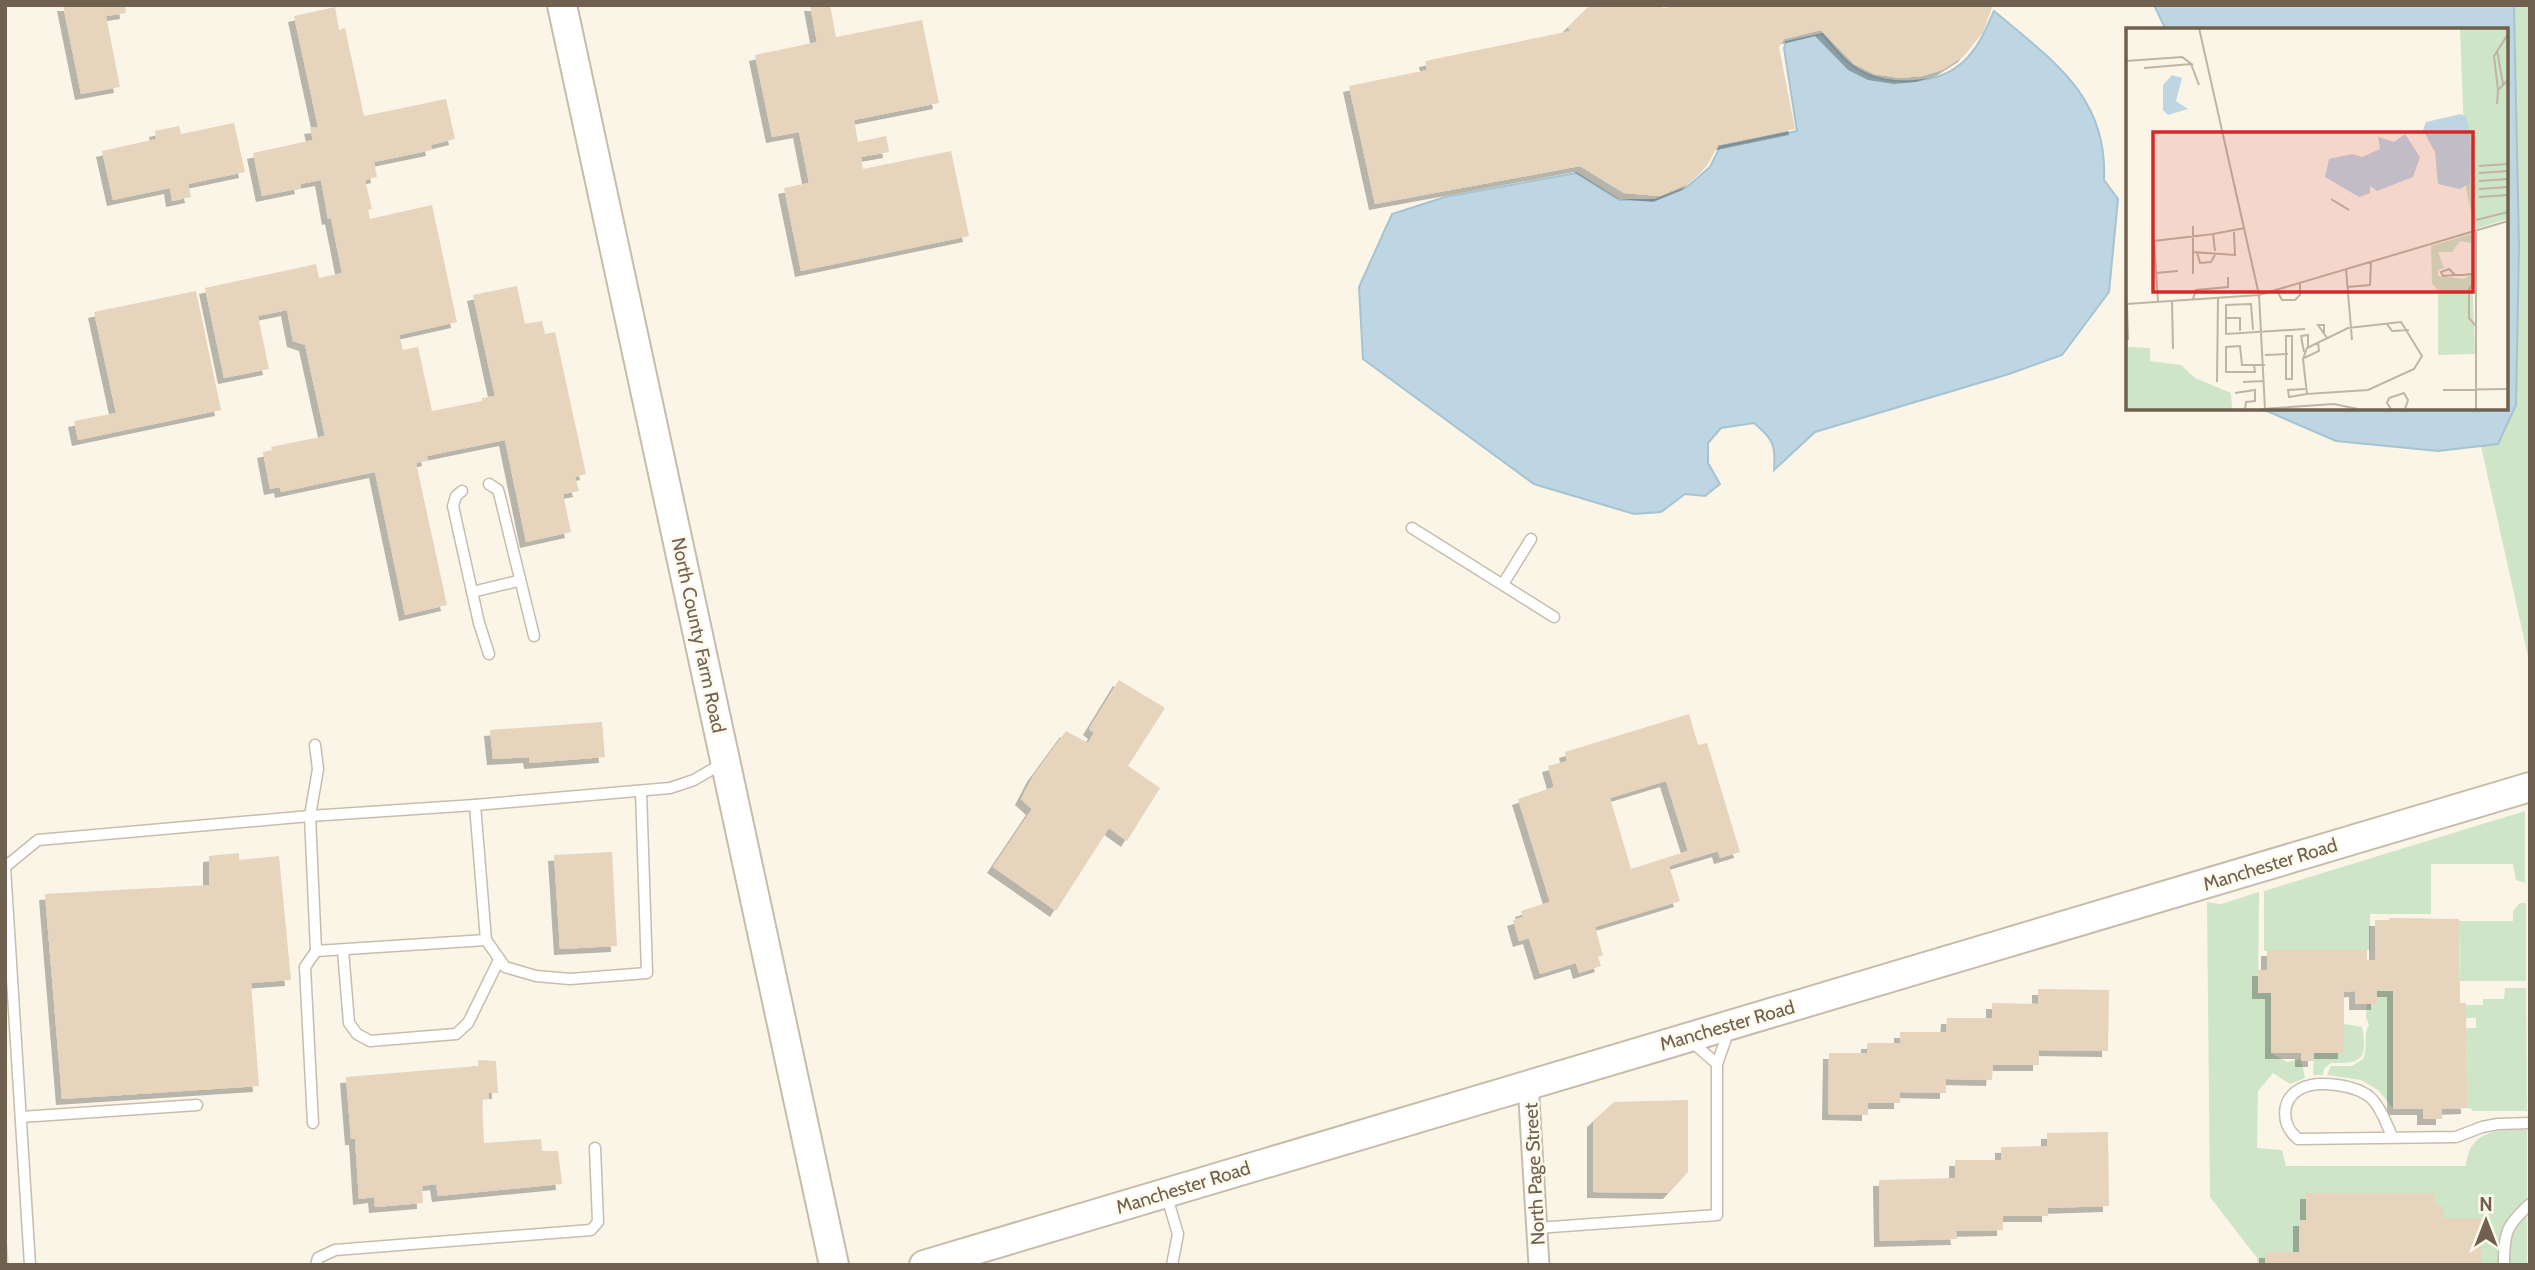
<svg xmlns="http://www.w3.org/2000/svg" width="2535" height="1270" font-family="Cabin,sans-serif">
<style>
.green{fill:#cfe5c7}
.water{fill:#bed6e1;stroke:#a6c3d1;stroke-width:2}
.building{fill:#e6d4bd;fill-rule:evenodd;filter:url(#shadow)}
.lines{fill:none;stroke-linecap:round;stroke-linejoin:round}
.lane-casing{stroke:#c7bdad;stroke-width:13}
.street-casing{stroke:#c7bdad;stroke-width:23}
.secondary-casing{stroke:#c7bba9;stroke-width:32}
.lane{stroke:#fff;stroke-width:10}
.street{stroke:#fff;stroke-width:19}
.secondary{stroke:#fff;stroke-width:28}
.labels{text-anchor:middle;stroke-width:5;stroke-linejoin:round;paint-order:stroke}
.street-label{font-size:19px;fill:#70604f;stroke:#fdf9ed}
.inset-road{fill:none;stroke:#bfb5a5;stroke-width:2}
.view{fill:#d62828;fill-opacity:0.15;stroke:#d62828;stroke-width:3.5}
.inset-edge{fill:none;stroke:#70604f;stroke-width:3.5}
</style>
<defs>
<filter id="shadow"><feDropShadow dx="-6" dy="6" stdDeviation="0" flood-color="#0004"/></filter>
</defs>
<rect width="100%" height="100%" fill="#faf5e7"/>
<g class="green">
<polygon points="2454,5 2530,5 2530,665 2481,446 2479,408 2505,408 2505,30"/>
<polygon points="2525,811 2525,883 2516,880 2513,864 2431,864 2431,914 2370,914 2370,950 2264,951 2264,891"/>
<path d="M 2259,892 L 2258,993 L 2271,993 L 2271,1053 L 2287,1062 L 2301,1059 L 2305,1078 L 2290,1084 L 2273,1073 L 2258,1091 L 2257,1148 L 2282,1150 L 2286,1166 L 2466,1166 C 2469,1131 2496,1129 2527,1130 L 2527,1265 L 2258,1265 L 2257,1258 L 2210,1197 L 2207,902 L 2221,904 Z"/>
<polygon points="2520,903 2526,903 2526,981 2460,981 2459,921 2513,921 2513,911"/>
<polygon points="2505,988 2526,988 2527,1111 2472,1111 2472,1109 2467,1108 2466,1028 2476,1028 2476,1018 2466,1018 2466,1005 2483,1005 2483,999 2504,999"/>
<path d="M 2377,991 L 2393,991 L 2393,1108 L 2378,1090 L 2361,1080 L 2327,1075 L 2331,1066 L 2352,1066 L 2363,1059 C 2368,1049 2363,1034 2369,1025 L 2366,1017 L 2367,1004 L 2377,1004 Z"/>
<path d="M 2344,1024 L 2362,1027 C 2368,1059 2362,1064 2331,1063 L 2324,1069 L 2323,1075 L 2313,1075 L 2314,1053 Z"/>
</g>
<g class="water">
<polygon points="2154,5 2514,5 2519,246 2516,405 2498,444 2438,451 2336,441 2260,408 2505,408 2505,30 2166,30"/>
<path d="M 1994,11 C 2052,60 2108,96 2104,180 L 2118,199 L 2109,292 L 2062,355 L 2009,374 L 1815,432 L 1774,470 C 1776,445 1773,439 1754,423 L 1721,428 L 1708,443 L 1708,463 L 1720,484 L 1705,496 L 1685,494 L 1661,512 L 1634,514 L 1534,484 L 1363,359 L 1359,287 L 1392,214 L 1445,197 L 1576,173 L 1619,200 L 1655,200 L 1686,188 L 1710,167 L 1720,147 L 1797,131 L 1784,48 L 1786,42 L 1822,34 C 1832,44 1843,61 1856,68 C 1885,87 1937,86 1963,62 C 1979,47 1986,29 1994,11 Z"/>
</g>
<g class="building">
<polygon points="63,5 125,5 126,13 106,16 120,87 81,94"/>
<polygon points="810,5 830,5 836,37 922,20 939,103 854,120 858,142 886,136 889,152 861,157 863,169 951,151 969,236 801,271 784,188 809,183 799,132 772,137 755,55 817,42"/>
<polygon points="1594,5 1657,5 1664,8 1678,5 1993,5 1983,32 1964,56 1942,70 1922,76 1900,78 1874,74 1854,64 1821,30 1784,39 1779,47 1795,129 1718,145 1707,166 1688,184 1659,196 1624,193 1580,166 1375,204 1349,86 1427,70 1425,61 1570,31 1568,27 1587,8"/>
<polygon points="335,7 339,30 345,28 364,116 446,99 455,139 431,145 432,150 374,162 377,177 365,180 372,209 368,210 370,219 432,205 457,322 399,335 403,350 418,347 432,411 482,401 482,398 495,396 473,295 517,286 525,324 542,321 545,334 555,332 586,474 575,477 579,491 563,494 571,532 526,542 505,440 427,456 428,460 416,463 447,605 405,615 375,472 281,492 280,487 270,489 263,452 272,450 271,447 325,436 305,345 293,341 287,310 258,316 269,369 224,378 205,288 316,264 319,278 342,273 331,218 328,219 321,180 300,184 301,188 262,196 253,153 313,140 310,128 318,127 294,16"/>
<polygon points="234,123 245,172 188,184 191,197 172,201 170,188 113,200 102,151 156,139 155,131 179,126 181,134"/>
<polygon points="196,291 221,410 78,440 74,421 116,413 94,312"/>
<polygon points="1119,680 1165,708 1128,766 1160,788 1127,841 1109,828 1056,911 993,867 1032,809 1021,799 1033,776 1066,731 1088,743 1094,733 1089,729"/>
<path d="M 1689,714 L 1698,745 L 1707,743 L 1740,852 L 1720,858 L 1718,851 L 1669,866 L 1680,901 L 1595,927 L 1603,955 L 1598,957 L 1601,966 L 1579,973 L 1576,963 L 1540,974 L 1529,938 L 1519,941 L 1513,920 L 1523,917 L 1521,911 L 1550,902 L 1518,799 L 1554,787 L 1548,766 L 1567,761 L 1565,752 ZM 1666,781 L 1688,851 L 1631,869 L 1610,798 Z"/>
<polygon points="602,722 605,757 530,763 529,757 493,759 490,730"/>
<polygon points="612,852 617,946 560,949 554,855"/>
<polygon points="239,853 239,860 279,856 291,980 251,983 259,1086 62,1099 45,894 209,885 209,856"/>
<polygon points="2389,918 2459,919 2460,1003 2466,1003 2467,1108 2442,1109 2442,1119 2423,1119 2423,1109 2393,1109 2393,991 2377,991 2377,1004 2355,1004 2355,991 2344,992 2344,1053 2314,1053 2314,1061 2301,1061 2301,1053 2271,1053 2271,993 2258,993 2258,970 2267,970 2267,950 2367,950 2367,960 2375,960 2375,920 2389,920"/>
<polygon points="2038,989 2109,990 2108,1051 2039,1050 2039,1065 1993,1065 1992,1080 1946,1079 1946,1093 1900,1092 1900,1103 1868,1103 1868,1115 1828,1114 1829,1053 1867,1053 1867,1043 1900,1043 1900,1032 1946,1032 1947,1018 1992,1018 1992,1003 2038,1004"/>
<polygon points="478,1060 496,1061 498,1093 488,1093 489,1099 482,1100 484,1143 541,1139 542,1151 558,1151 562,1184 438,1196 436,1184 422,1186 423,1203 375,1207 374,1197 359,1199 355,1139 351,1139 346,1077 478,1066"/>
<polygon points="1688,1100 1688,1172 1669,1193 1593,1192 1593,1121 1614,1102"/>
<polygon points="2108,1132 2109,1206 2048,1208 2048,1216 2003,1216 2003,1230 1956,1231 1957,1239 1880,1241 1879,1180 1955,1178 1955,1160 2001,1160 2001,1147 2047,1146 2047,1133"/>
<polygon points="2306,1193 2435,1193 2435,1206 2444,1206 2444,1218 2481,1218 2481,1265 2265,1265 2265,1252 2299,1252 2299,1220 2306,1220"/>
<polygon points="5,1242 7,1242 9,1265 5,1265"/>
</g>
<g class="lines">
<g class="lane-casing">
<g id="lane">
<polyline points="489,484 498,490 500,497 534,636"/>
<polyline points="462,491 456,496 453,506 479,623 489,654"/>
<polyline points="1412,528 1554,617"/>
<polyline points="1503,584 1531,539"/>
<polyline points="472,592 518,581"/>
<polyline points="315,745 318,769 310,816 316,951 486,940"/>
<polyline points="475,805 670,788 694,780 723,763"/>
<polyline points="343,950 349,1023 357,1034 370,1041 456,1034 468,1023 499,960"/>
<polyline points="1691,1041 1717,1064"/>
<polyline points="21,1117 197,1105"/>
<polyline points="313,1123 305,967 316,951"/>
<path d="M 2393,1138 C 2387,1126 2382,1109 2372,1099 C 2358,1085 2317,1079 2300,1089 C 2279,1101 2282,1126 2298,1139 L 2456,1137 L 2482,1127 L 2498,1124 L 2530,1123"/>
<polyline points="1166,1194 1178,1234 1172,1265"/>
<polyline points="1537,1228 1717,1215 1717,1064 1729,1030"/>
<polyline points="30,1265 5,867 38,840 310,816 475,805 486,940 505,967 536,976 570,979 647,973 641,791"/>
<polyline points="316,1265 318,1258 335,1250 591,1230 598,1222 595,1148"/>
<path d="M 2504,1265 C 2504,1232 2506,1226 2530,1204"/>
</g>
</g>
<g class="street-casing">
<polyline id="street" points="1528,1084 1539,1265"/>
</g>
<g class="secondary-casing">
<g id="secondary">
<polyline points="562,5 834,1265"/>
<polyline points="924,1265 2530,787"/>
</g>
</g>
<use href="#lane" class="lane"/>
<use href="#street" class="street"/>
<use href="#secondary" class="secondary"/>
</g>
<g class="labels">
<g class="street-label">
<text transform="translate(699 635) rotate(78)" y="7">North County Farm Road</text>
<text transform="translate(2270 864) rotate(-17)" y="7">Manchester Road</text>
<text transform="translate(1727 1025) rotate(-16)" y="7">Manchester Road</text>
<text transform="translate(1534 1174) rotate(-93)" y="7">North Page Street</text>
<text transform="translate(1183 1187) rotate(-17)" y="7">Manchester Road</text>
</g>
</g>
<g transform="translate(2126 28)">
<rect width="382" height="382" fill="#faf5e7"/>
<path d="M 334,0 L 381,0 L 381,191 L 349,201 L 340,160 ZM 345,206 L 345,215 L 334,213 L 326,224 L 312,224 L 318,240 L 312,242 L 312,248 L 338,251 L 346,246 L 349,326 L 312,327 L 312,263 L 306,255 L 305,218 ZM 0,277 L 2,319 L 24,320 L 24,333 L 55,337 L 69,350 L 105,365 L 106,381 L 0,381 Z" fill="#cfe5c7"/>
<path d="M 46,47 L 56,50 L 50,73 L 62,81 L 42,87 L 37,82 L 37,57 ZM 335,86 L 341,90 L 344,105 L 345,135 L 344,155 L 334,161 L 312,156 L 309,124 L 297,102 L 300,94 ZM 279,106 L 294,129 L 287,149 L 251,163 L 244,158 L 244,165 L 233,169 L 199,149 L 203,131 L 226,126 L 236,129 L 254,121 L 252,109 L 268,114 Z" fill="#bed6e1"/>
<path class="inset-road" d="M 73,0 L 133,267 L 139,381M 371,22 L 377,56M 0,33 L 56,29 L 67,37M 18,40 L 65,36 L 73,57M 372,62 L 368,28 L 382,6M 371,76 L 372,62 L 382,52M 353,138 L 382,136M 353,145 L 382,143M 353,153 L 382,151M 353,161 L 382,159M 353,169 L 382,167M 205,171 L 223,182M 350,192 L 382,184M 67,198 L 67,224 L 109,227 L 108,204M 350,202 L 350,381M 87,206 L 119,200M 71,224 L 74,235 L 85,234 L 90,225M 220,241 L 226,312M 30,245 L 52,243M 67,246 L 67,224M 329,247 L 323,241 L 315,244 L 317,248 L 329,247 L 337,247 L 345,246 L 349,247M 349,253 L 343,261 L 343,290 L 350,298M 221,259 L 244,257 L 245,233M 150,261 L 156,272 L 169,272 L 174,267 L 174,254M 67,271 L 70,262 L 102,259 L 102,249M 46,273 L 47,321M 32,274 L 28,213 L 87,206 L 89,223M 0,276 L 133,267 L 382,193M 1,276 L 2,312M 100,290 L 114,290 L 114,303M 275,294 L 296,328 L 288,341 L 242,362 L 181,366 L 177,331 L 181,320 L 222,300 ZM 261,296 L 266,303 L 283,302M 127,302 L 125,276 L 100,277 L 100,306 L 179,301M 198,305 L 198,297 L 192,297 L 201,310M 160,308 L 166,308 L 166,351 L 160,351 ZM 178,324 L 175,308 L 182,307 L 182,319M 139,327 L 162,326M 178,330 L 193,323 L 192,315M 128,337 L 129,344 L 100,344 L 100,319 L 114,318 L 116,337 L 139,337M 91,354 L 92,270M 117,354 L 138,353M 179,361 L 162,362 L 163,369 L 181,366M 317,362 L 382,361M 109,365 L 129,362 L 129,373 L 120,374 L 119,381M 136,381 L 208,376 L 232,381M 265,381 L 261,375 L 263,370 L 278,365 L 282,372 L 279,381"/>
<path class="view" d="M 27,104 L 347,104 L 347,264 L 27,264 Z"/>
<rect width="382" height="382" class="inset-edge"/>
</g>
<rect width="2535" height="1270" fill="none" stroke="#70604f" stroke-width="14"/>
<g transform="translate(2486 1221)" stroke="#fdf9ed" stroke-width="5" paint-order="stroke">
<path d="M0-5L12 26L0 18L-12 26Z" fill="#70604f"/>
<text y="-10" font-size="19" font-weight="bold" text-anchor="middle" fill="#70604f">N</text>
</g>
</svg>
